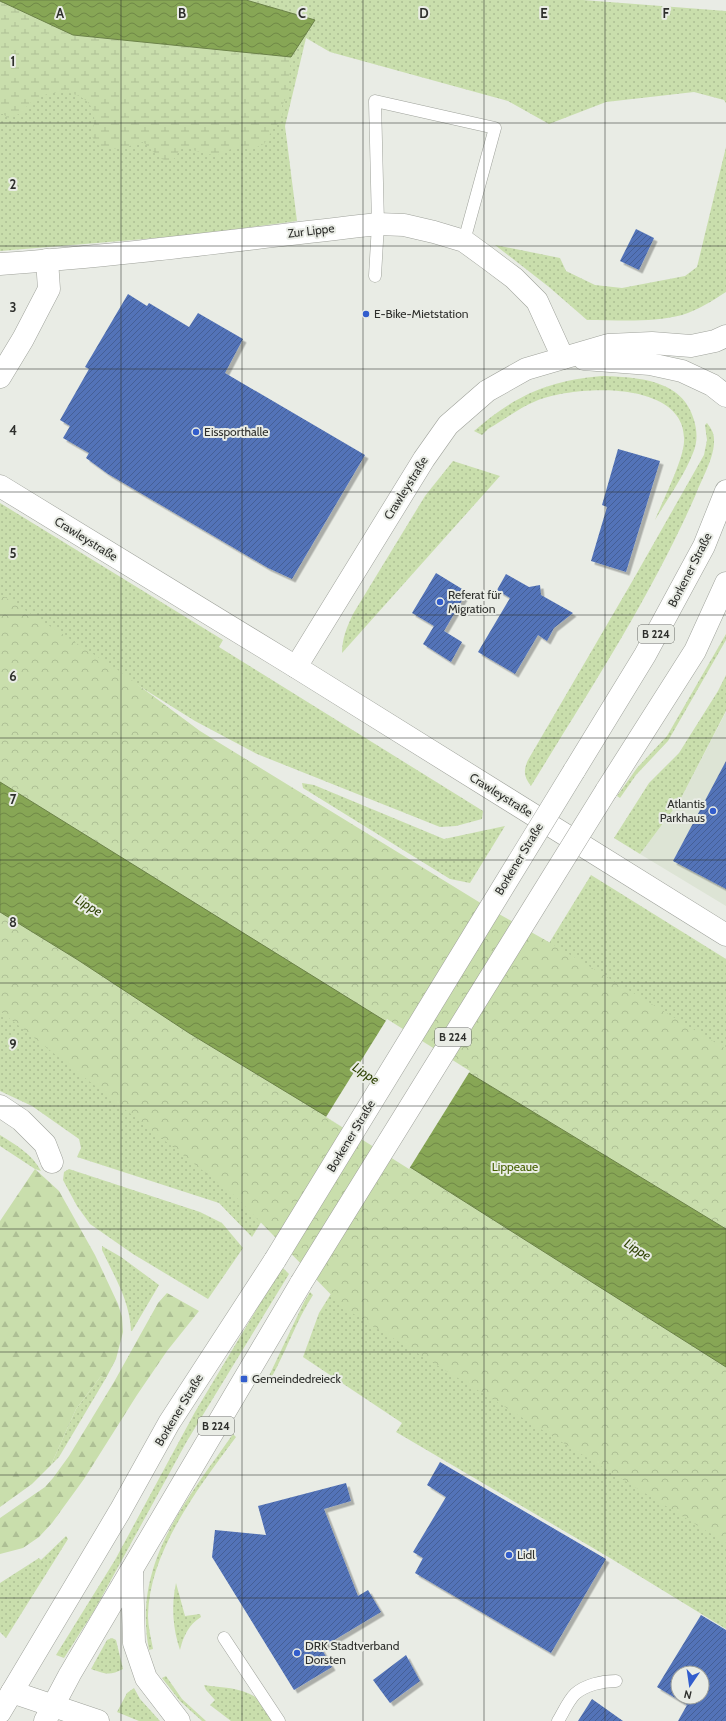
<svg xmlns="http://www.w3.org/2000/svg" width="726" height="1721" font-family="Cabin,sans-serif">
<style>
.built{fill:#dde4d5}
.grass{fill:url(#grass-dots)}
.forest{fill:url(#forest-firs)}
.wetland{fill:url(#wetland-marsh)}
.park{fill:url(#park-crowns)}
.water{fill:url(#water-waves);stroke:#6c8249}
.pier{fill:#e9ece5}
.building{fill:url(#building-hatch);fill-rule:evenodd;filter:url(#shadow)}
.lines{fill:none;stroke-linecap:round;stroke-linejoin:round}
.lane-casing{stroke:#9fa29b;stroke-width:13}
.street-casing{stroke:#9fa29b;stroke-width:23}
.primary-casing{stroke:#9fa29b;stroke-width:23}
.lane{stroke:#fff;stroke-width:12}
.street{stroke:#fff;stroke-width:22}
.primary{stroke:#fff;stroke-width:22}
.primary-bridge-casing{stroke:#9fa29b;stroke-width:23;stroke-linecap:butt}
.primary-bridge{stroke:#fff;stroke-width:22}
.grid{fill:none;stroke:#2e2f2c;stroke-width:1;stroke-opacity:0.55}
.poi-dot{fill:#325dcd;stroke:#e9ece5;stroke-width:1.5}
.labels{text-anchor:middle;stroke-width:4;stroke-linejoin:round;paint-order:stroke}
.shield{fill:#e9ece5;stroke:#666864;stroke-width:1}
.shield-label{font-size:11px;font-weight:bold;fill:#2e2f2c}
.street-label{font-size:12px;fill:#2e2f2c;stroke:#e9ece5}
.poi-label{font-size:12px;fill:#2e2f2c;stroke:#e9ece5;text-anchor:start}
.park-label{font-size:12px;fill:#456000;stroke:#e9ece5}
.water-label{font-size:13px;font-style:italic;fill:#314406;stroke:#e9ece5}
.grid-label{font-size:13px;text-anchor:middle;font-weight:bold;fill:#2e2f2c;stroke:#e9ece5;stroke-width:4;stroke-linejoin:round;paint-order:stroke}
</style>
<defs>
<pattern id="grass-dots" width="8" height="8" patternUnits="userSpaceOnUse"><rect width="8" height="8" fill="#c9deac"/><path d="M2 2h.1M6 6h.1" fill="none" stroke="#adbf94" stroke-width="1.8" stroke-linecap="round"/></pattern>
<pattern id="forest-firs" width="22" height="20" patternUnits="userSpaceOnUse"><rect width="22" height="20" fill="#c9deac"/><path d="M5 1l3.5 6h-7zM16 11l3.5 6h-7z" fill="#adbf94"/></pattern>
<pattern id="wetland-marsh" width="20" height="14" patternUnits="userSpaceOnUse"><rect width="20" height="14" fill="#c9deac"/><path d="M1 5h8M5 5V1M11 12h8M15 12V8" fill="none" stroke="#adbf94"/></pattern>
<pattern id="park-crowns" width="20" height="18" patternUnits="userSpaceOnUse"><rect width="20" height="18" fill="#c9deac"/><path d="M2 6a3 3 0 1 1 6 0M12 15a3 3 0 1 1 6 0" fill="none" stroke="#adbf94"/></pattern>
<pattern id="water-waves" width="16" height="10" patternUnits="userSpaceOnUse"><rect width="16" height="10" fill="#87a655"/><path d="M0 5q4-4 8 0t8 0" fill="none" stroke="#6f8847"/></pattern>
<pattern id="building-hatch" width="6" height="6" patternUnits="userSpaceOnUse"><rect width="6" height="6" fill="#5373b8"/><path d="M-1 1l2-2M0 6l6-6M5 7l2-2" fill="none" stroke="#455f96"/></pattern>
<filter id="shadow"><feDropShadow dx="3.5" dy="3.5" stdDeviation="0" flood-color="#0004"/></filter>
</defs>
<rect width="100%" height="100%" fill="#e9ece5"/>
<polygon class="built" points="726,712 726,906 640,854 679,802"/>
<g class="grass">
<polygon points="0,0 583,0 726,11 726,103 724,100 694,92 606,102 549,124 508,101 330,52 306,38 285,126 297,221 193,235 0,251"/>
<path d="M 726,147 L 726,292 C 712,301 698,310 682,315 C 651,323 618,320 587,320 L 549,287 L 495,245 L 560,258 L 566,271 L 595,285 L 622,288 L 685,276 L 697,267 Z"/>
<path d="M 602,376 C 636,377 683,379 694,420 C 697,431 698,441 693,453 C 684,476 668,498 655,520 C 663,500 683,461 684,442 C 688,379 574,385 536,401 C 519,408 504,420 488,429 L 482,435 L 474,431 C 516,395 547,381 602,376 Z"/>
<path d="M 707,423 C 711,428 714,433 714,439 C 715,457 702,478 696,494 C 651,597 589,691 531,786 C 524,777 523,771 528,760 L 633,580 L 704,455 L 707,440 L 705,425 Z"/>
<path d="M 453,461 L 500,476 L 342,653 C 342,638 347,627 353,614 L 425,496 Z"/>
<polygon points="0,503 223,640 219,647 483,811 482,819 456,826 440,827 257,754 195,721 0,599"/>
<polygon points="726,634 726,640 668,741 636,775 620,798 617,796 637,768 667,736"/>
<polygon points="726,675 726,711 679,802 640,854 614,838 649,783 679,753 718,691"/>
<polygon points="302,783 314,785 444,839 505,826 470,883 450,879 303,788"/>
<polygon points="591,875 726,959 726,1229 469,1073"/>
<polygon points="0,912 323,1122 252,1237 219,1203 77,1157 81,1148 79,1139 32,1106 0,1091"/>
<path d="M 0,1135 C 16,1145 32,1154 41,1171 L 35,1169 L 0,1146 Z"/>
<polygon points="410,1167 726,1367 726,1629 610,1558 396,1432 402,1423 303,1357 319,1313"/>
<polygon points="69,1169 200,1212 222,1223 243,1248 208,1299 133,1254 90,1224 77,1206 63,1180 64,1172"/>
<path d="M 102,1246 L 121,1257 L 159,1285 L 132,1331 L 131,1331 C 130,1301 114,1276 102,1250 Z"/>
<polygon points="282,1267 289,1274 187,1441 94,1611 64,1658 56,1655 115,1560 195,1412"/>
<path d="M 310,1292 L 313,1295 C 296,1321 286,1352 270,1380 L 268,1378 L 304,1302 Z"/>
<polygon points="101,1376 106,1378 59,1457 51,1465 76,1409"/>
<path d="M 233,1434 L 236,1437 C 199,1487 149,1551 148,1616 C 148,1627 151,1638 153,1649 L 149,1650 C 132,1563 186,1501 233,1434 Z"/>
<polygon points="66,1536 68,1539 6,1638 0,1632 0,1583 39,1558 41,1560"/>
<path d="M 176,1583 L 185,1616 L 200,1614 L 201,1617 C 189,1624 183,1637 180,1650 C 173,1629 171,1606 176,1583 Z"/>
<path d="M 112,1638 L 116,1640 L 123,1669 C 110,1676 105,1674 91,1669 L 107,1640 Z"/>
<polygon points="166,1676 182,1699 206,1721 202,1721 180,1701 162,1678"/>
<path d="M 204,1685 C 224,1688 244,1687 261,1701 C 267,1706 271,1715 276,1721 L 231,1721 L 210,1705 L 215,1700 L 206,1690 Z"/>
<polygon points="134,1688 140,1699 160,1721 139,1721 117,1712 127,1693"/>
</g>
<g class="forest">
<polygon points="35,1169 59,1191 95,1255 118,1304 122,1317 123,1332 116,1359 106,1378 101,1376 76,1409 51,1465 32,1484 0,1507 0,1221"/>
<polygon points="167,1293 199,1311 167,1351 137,1395 84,1479 52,1523 39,1537 23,1548 0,1554 0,1518 45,1487 53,1478 69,1456 114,1382 158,1303"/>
</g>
<path class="wetland" d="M 0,2 L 73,35 L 291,57 L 288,94 L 282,106 L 283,120 L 275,126 L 264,144 L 257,147 L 233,148 L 216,156 C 207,153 194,152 187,147 L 179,150 C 170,175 154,151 143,142 C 131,146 110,153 98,145 C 95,143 93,138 91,134 C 110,87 40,79 22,113 L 8,118 L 3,114 L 0,114 Z"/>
<polygon class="park" points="0,594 118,670 200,731 492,910 554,945 726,1049 726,1543 344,1308 235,1196 0,1011"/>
<g class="water">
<polygon points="0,0 246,0 315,20 291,57 73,35 0,1"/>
<polygon points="0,782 469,1073 726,1229 726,1367 410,1167 189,1033 78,960 0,912"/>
</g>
<polygon class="pier" points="387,1019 470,1071 409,1169 326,1117"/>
<g class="building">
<polygon points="636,229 654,238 639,270 620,261"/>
<polygon points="128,294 147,306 149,303 189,327 198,313 243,339 225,373 365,455 292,579 268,568 108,474 86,458 89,453 63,438 70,426 60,420 89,369 85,367"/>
<polygon points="618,449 660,461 626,572 591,561 607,507 602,505"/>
<polygon points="436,573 467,592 444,631 462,642 451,662 423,644 434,626 412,613"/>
<polygon points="506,574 529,587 540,585 541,595 573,613 554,628 547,641 538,635 515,674 478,652 510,598 497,590"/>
<polygon points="726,761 726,889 673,861"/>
<polygon points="440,1462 606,1559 551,1653 415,1573 423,1558 413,1552 446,1497 427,1485"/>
<polygon points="346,1483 351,1501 324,1509 358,1596 368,1590 381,1612 321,1648 332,1667 294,1690 212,1557 215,1530 266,1535 258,1506"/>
<path d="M 701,1615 L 726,1630 L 726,1721 L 678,1721 L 687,1705 L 657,1687 ZM 678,1673 L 702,1673 L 702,1697 L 678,1697 Z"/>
<polygon points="406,1655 420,1681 390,1703 373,1680"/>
<polygon points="592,1699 623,1721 578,1721"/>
</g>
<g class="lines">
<g class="lane-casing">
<g id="lane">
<polyline points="375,276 378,224 375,101 495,128 464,241"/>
<polyline points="224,1638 279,1721"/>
<path d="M 558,1721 C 563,1713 568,1701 575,1694 C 585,1685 602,1681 616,1681"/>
</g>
</g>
<g class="street-casing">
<g id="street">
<path d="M 0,264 C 127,255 253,238 378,224 L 404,225 L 434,232 L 464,241 L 486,257 L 514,278 L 537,301 L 563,358"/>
<polyline points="584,359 650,364 682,371 712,385 726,396"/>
<polyline points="0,377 23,339 49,289 47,260"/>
<polyline points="0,486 296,667 726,935"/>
<polyline points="296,667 424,459 448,425 487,391 526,369 608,345 652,343 691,346 715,341 726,336"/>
<polyline points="0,1106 21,1120 45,1144 52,1162"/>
</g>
</g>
<g class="primary-casing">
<g id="primary">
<polyline points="574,771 645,655 704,546 726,491"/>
<polyline points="606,791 695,651 726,583"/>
<polyline points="132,1570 134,1643 146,1678 179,1721"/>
<polyline points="12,1692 98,1721"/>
<polyline points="0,1712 120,1511 169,1423 275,1260"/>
<polyline points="45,1721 70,1674 301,1283"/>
</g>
</g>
<use href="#lane" class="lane"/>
<use href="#street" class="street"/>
<use href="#primary" class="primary"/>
<g class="primary-bridge-casing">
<g id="primary-bridge">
<polyline points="275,1260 574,771"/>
<polyline points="301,1283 606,791"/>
</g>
</g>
<use href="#primary-bridge" class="primary-bridge"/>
</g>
<path class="grid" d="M 121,0 L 121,1721M 242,0 L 242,1721M 363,0 L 363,1721M 484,0 L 484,1721M 605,0 L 605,1721M 0,123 L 726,123M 0,246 L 726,246M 0,369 L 726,369M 0,492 L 726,492M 0,615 L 726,615M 0,738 L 726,738M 0,860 L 726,860M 0,983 L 726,983M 0,1106 L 726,1106M 0,1229 L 726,1229M 0,1352 L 726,1352M 0,1475 L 726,1475M 0,1598 L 726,1598"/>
<g class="poi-dot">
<circle cx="366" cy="314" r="4"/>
<circle cx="196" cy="432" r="4"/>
<circle cx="440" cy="602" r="4"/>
<circle cx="713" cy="811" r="4"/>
<rect x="240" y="1375" width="8" height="8" rx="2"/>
<circle cx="509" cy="1555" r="4"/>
<circle cx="297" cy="1653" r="4"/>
</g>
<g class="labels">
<g class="shield">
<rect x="638" y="625" width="36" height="18" rx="3"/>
<rect x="435" y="1028" width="36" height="18" rx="3"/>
<rect x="198" y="1417" width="36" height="18" rx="3"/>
</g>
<g class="shield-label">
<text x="656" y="638">B 224</text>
<text x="453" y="1041">B 224</text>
<text x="216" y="1430">B 224</text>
</g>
<g class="street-label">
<text transform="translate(311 231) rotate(-7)" y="4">Zur Lippe</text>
<text transform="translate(406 488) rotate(-58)" y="4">Crawleystraße</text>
<text transform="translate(86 539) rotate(32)" y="4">Crawleystraße</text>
<text transform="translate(690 570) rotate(-63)" y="4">Borkener Straße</text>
<text transform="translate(501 795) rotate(32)" y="4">Crawleystraße</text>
<text transform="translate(519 859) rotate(-59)" y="4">Borkener Straße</text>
<text transform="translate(351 1136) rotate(-59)" y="4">Borkener Straße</text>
<text transform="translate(179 1410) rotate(-59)" y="4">Borkener Straße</text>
</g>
<g class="poi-label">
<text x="374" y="318">E-Bike-Mietstation</text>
<text x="204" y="436">Eissporthalle</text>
<text x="448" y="599">Referat für<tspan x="448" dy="14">Migration</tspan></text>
<text x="705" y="808" text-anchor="end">Atlantis<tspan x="705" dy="14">Parkhaus</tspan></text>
<text x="252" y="1383">Gemeindedreieck</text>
<text x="517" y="1559">Lidl</text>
<text x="305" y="1650">DRK Stadtverband<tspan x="305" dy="14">Dorsten</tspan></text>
</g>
<g class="park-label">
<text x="515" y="1171">Lippeaue</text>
</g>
<g class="water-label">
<text transform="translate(89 905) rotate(31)" y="5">Lippe</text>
<text transform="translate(366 1073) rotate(33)" y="5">Lippe</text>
<text transform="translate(638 1249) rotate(32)" y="5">Lippe</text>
</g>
</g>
<g class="grid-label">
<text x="60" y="18">A</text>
<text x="182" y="18">B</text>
<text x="302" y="18">C</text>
<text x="424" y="18">D</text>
<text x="544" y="18">E</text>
<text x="666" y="18">F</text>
<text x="13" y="66">1</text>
<text x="13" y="189">2</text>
<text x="13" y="312">3</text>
<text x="13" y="435">4</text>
<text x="13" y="558">5</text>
<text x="13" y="681">6</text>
<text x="13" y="804">7</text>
<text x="13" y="927">8</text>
<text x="13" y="1049">9</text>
</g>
<g transform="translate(690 1685) rotate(193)"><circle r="19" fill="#e9ece5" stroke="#9ea09b"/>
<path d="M0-3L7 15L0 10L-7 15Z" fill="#325dcd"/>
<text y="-6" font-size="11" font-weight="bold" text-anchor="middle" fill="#2e2f2c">N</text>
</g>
</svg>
